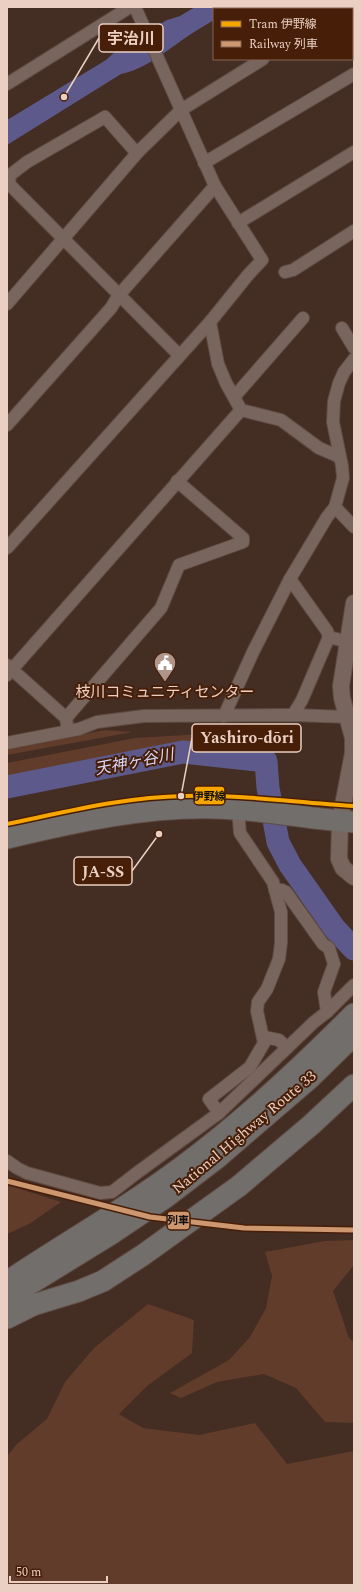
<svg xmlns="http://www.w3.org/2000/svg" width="361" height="1592" font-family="Spectral,'Noto Sans JP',serif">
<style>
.green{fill:#613c2b}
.water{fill:#5d598a}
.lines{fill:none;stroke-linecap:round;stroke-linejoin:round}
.river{stroke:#5d598a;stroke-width:23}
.minor-casing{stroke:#5f4b42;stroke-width:14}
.tertiary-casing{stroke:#5f4b42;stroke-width:18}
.trunk-casing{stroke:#5f4b42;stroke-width:23}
.minor{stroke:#78655d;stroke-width:12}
.tertiary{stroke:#78655d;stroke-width:16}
.trunk{stroke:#726e6c;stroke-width:21}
.tram{stroke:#77655e;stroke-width:1}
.rail-1-casing{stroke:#471e08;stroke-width:8}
.rail-1{stroke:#cd976f;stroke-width:5}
.tram-1-casing{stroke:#471e08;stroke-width:7}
.tram-1{stroke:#f7a600;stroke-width:4}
.labels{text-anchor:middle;stroke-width:4;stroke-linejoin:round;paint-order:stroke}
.poi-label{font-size:15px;fill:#eacfc2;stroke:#471e08}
.street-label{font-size:15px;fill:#eacfc2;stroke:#471e08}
.water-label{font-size:16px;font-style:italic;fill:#d6d7f8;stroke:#471e08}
.leader{fill:none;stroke:#eacfc2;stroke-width:1.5}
.callout-dot{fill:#eacfc2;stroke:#471e08;stroke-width:1.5}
.callout{fill:#471e08;stroke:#eacfc2;stroke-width:1.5}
.callout-label{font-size:16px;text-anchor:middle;font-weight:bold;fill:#eacfc2}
.line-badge{stroke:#471e08;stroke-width:1.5}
.pale-badge-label{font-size:11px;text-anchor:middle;font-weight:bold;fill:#111}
</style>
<rect width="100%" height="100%" fill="#442d22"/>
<g class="green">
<polygon points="105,730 133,732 7,755 7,749"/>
<polygon points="203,734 203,746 198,747 125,754 7,778 7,763 135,738"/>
<polygon points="7,1186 14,1187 61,1202 29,1224 7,1234"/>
<polygon points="354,1240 354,1265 333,1291 349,1338 354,1342 354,1423 325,1422 296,1388 264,1374 217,1382 181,1398 170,1393 229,1360 250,1337 266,1308 272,1276 265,1252 325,1241"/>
<polygon points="148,1304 194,1320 192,1353 147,1386 119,1414 143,1428 199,1435 255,1423 287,1464 354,1451 354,1585 7,1585 7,1456 17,1444 47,1419 65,1382 94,1348"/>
</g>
<path class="water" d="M 195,7 L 235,7 L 231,9 L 214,9 L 214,20 C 205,25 196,31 188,36 C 166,51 146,69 121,74 L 7,145 L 7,120 L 106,60 L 119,48 L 167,20 L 180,16 Z"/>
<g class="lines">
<polyline class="river" points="7,787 183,752 266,761 268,788 278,842 290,865 335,929 354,949"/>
<g class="minor-casing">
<g id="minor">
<polyline points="344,9 347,7"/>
<polyline points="7,84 130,7"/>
<polyline points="204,163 354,74"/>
<polyline points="238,223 354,152"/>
<polyline points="285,272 293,270 354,231"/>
<polyline points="7,304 138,152"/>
<polyline points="210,322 218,364 226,383 241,410 281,420 319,448 340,457"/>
<polyline points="342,328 354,348"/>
<polyline points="179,355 9,184 10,175 27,162 105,117 134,150 138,152 181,110 263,59"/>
<polyline points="234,397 303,318"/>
<polyline points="7,425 111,308 119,295 215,186"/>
<polyline points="335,507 354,527"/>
<polyline points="7,548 210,322 248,275 262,260 215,186 135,7"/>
<polyline points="290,579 327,631 329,637 348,642"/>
<polyline points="7,665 66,718 67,725"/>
<polyline points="7,675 241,410"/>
<polyline points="293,715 302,700 329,637"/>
<polyline points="224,716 253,652 290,579 327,517 335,507 343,478 342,466 333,422 334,401 339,383 344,372 354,359"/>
<polyline points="66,718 161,608 179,565 243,542 243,538 177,481"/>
<polyline points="7,743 79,729 97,722 144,716 293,715 348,717"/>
<polyline points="275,890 282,890 286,892 323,944 329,948 334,964 324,992 327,1012"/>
<polyline points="264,1037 279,1040 287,1048"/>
<polyline points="219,1113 209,1099 250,1067 264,1043 257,1011 258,1002 267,989 279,959 281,943 281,912 273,882 240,833 238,810"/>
<polyline points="7,1161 17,1168 27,1173 100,1193 112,1192 138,1172 219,1113 314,1022 327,1012 354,985"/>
</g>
</g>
<g class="tertiary-casing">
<polyline id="tertiary" points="354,603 341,686 342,698 353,738 353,753 340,821 339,859 343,868 354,877"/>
</g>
<g class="trunk-casing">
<g id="trunk">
<path d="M 7,838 C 75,822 145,806 215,808 C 261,809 308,819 354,822"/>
<path d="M 7,1282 C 51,1252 98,1225 142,1195 C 219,1144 289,1079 354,1014"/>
<polyline points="7,1298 111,1234 166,1197 217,1158 310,1078 354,1035"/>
<polyline points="7,1318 33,1305 79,1291 103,1281 143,1255 239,1186 311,1125 354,1085"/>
</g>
</g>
<use href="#minor" class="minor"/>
<use href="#tertiary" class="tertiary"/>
<use href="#trunk" class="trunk"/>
<polyline class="tram" points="7,827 26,820"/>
<g class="rail-1-casing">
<polyline id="rail-1" points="7,1181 150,1217 244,1228 354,1230"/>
</g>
<use href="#rail-1" class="rail-1"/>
<g class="tram-1-casing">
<path id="tram-1" d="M 7,824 C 66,812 124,797 184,796 C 241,794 297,803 354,806"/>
</g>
<use href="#tram-1" class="tram-1"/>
</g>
<defs>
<g id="civic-pin" transform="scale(1.15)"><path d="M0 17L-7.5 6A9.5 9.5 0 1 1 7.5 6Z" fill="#b0968a" stroke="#471e08"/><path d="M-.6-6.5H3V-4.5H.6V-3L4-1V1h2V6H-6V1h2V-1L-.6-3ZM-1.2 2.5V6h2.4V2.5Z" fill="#fff"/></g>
</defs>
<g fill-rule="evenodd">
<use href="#civic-pin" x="165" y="663"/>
</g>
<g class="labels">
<g class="poi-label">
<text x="165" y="697">枝川コミュニティセンター</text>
</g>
<g class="street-label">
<text transform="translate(244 1132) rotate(-40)" y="5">National Highway Route 33</text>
</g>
<g class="water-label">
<text transform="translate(134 761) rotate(-11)" y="6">天神ヶ谷川</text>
</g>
</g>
<path class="leader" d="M64 97L99 38M181 796L192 738M159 834L132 871"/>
<g class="callout-dot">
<circle cx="64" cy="97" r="4"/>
<circle cx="181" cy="796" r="4"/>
<circle cx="159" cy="834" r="4"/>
</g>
<g class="callout">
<rect x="99" y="24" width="64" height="28" rx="4"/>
<rect x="192" y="724" width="109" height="28" rx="4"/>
<rect x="74" y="857" width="58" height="28" rx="4"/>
</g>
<g class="callout-label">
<text x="131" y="44">宇治川</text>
<text x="247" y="743">Yashiro-dōri</text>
<text x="103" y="877">JA-SS</text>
</g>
<g class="line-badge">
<rect x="194" y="786" width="31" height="19" rx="4" fill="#f7a600"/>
<rect x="167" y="1211" width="23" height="19" rx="4" fill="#cd976f"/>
</g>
<g class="pale-badge-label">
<text x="209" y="800">伊野線</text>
<text x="178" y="1224">列車</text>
</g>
<rect width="361" height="1592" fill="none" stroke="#eacfc2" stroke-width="16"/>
<rect x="213" y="8" width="140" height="52" fill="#471e08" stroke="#886552"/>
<rect x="221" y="21" width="20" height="6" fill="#f7a600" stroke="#886552"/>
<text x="249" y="28" font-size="12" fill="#eacfc2">Tram 伊野線</text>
<rect x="221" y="41" width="20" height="6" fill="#cd976f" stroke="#886552"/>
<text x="249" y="48" font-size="12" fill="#eacfc2">Railway 列車</text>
<path d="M10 1576v6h97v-6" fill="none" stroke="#eacfc2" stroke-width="2"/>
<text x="16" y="1576" font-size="12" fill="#eacfc2" stroke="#471e08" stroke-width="3" paint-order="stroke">50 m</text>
</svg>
